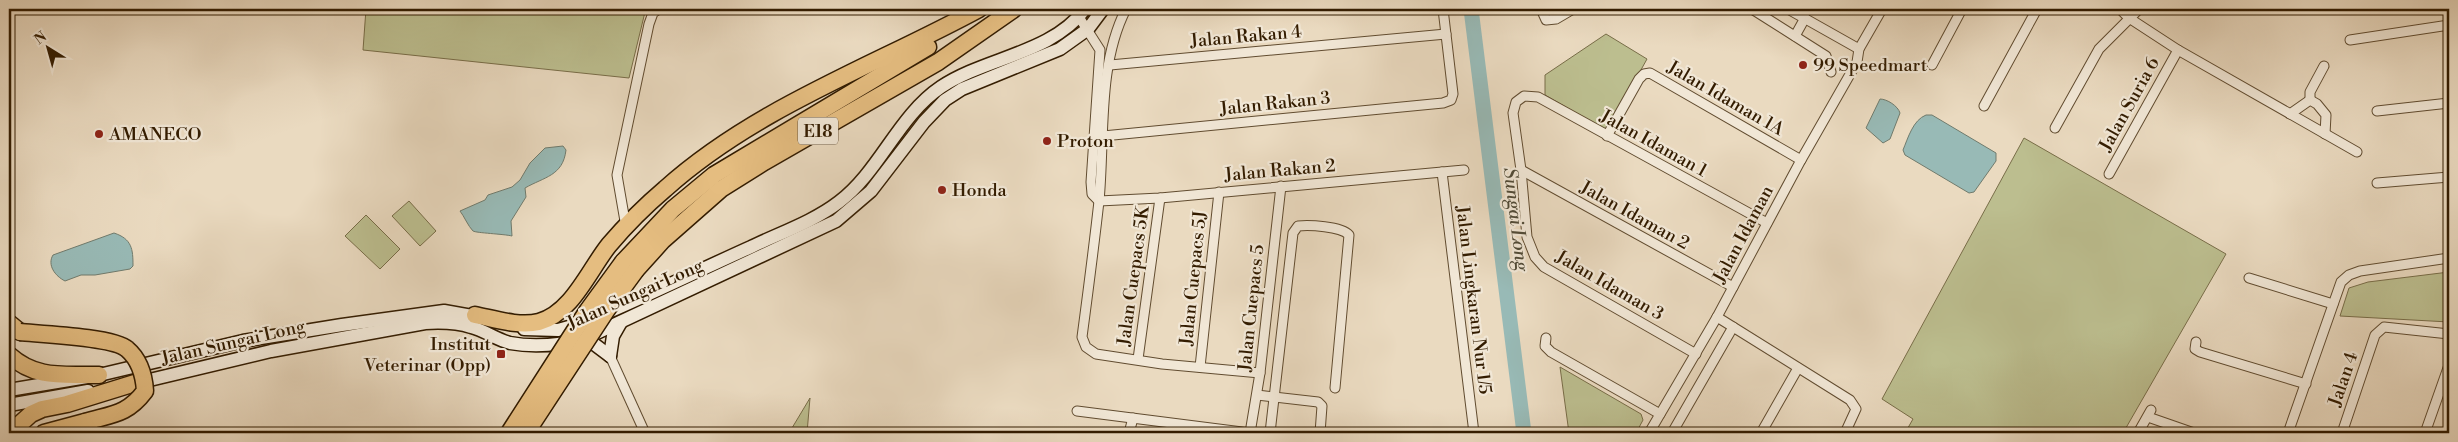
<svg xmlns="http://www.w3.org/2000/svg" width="2458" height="442" font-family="'Libre Bodoni',serif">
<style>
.green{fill:#bcbe8f;stroke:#786d48}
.water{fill:#98bab6;stroke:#707b6d}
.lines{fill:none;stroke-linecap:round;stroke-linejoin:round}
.river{stroke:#98bab6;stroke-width:15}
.street-casing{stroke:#614c30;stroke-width:11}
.secondary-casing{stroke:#331c00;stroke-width:15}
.highway-casing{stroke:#331c00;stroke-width:19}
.street{stroke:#f1e7d6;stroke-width:9}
.secondary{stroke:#f1e7d6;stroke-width:12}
.highway{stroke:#e5bd80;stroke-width:16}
.highway-bridge-casing{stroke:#331c00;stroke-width:19;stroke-linecap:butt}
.highway-bridge{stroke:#e5bd80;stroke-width:16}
.poi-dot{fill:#8f2418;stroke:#f1e7d6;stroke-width:2}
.labels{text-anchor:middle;stroke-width:4.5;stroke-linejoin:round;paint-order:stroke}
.shield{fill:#f1e7d6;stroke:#6c5940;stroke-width:1}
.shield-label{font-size:16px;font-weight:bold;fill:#331c00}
.street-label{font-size:18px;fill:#331c00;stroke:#f1e7d6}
.poi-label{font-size:18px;fill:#331c00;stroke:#f1e7d6;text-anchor:start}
.water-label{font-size:19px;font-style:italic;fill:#514b37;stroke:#f1e7d6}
</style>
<rect width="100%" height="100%" fill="#eadac0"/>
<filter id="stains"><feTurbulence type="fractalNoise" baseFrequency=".004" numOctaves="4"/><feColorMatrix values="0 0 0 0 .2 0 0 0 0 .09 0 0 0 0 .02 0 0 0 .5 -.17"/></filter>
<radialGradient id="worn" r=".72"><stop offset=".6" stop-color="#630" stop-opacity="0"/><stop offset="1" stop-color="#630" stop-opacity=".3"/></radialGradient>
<g class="green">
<polygon points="366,9 650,9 645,12 629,78 363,50"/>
<polygon points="1606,34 1647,59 1607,131 1545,95 1545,75"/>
<polygon points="2024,138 2226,254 2123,433 1905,433 1913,419 1882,399"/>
<polygon points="409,201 436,231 420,246 392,216"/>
<polygon points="366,215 400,249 380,269 345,236"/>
<polygon points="2449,272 2449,322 2340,316 2349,288 2368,282"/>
<polygon points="1560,367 1641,414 1643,420 1636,433 1569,433"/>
<polygon points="810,398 807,433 789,433"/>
</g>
<g class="water">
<path d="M 1880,99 C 1887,99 1898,106 1900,113 L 1890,139 L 1883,143 L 1866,128 Z"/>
<path d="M 1926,115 L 1932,115 L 1996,153 L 1996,161 L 1974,192 L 1969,193 L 1905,155 L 1903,150 C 1908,138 1913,120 1926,115 Z"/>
<path d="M 563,146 L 566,150 C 563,176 544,177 525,188 L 526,197 L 511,221 L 512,236 C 504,234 476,233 473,231 C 468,226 464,216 460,211 L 485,200 L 488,195 L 512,187 L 520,180 L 530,163 L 545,148 Z"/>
<path d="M 114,233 C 132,239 133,249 133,266 L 130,269 L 95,275 L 81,275 L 65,281 C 55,276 47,265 53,255 Z"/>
</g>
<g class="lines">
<polyline class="river" points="1471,9 1524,433"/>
<g class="street-casing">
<g id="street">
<path d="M 1126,9 C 1097,66 1105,138 1099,201 C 1094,246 1088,292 1082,337 L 1086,347 L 1096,354 L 1162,364 L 1260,373"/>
<polyline points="1541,9 1546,20 1556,19 1573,9"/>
<polyline points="1752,9 1826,56 1831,72"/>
<polyline points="1788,9 1859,49"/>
<polyline points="2120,9 2129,18 2178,50 2357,152"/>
<polyline points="1079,17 1100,50 1091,182 1092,194 1099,201"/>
<polyline points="1795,36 1805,18"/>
<polyline points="2350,40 2449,25"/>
<polyline points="1110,65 1446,34"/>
<polyline points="1932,65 1962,9"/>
<polyline points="2310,100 2310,92 2324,66"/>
<polyline points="1984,106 2037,9"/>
<polyline points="2377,111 2449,103"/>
<polyline points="2290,114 2310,100 2317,104 2326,115 2325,134"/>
<polyline points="2055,128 2099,49 2139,9"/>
<polyline points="1103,136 1443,103 1451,100 1453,94 1443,9"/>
<polyline points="1607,136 1639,79 1644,74 1650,73 1801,160"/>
<polyline points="1521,170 1733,287"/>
<polyline points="1442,172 1474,433"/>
<polyline points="2109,174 2178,50"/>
<polyline points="2377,183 2449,177"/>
<polyline points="1099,201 1160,198 1464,170"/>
<polyline points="626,227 617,175 649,24 653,13 659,9"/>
<polyline points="2249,278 2333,304"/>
<polyline points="1717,317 1850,400 1856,409 1845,433"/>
<polyline points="1546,338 1545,346 1551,352 1660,414"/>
<polyline points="2196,342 2195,349 2200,352 2306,384"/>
<polyline points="1696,354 1544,267 1535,257 1527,237 1521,170 1513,113 1516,102 1524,96 1538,97 1767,223"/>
<polyline points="610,356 645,433"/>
<polyline points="1138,359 1160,198"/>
<polyline points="1200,367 1219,192"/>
<polyline points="1257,395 1318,402 1322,406 1320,433"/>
<polyline points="1077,411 1250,433"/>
<polyline points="2148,417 2194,433"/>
<polyline points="1129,433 1133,418"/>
<polyline points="1250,433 1260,373 1281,186"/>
<path d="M 1270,433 L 1293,233 L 1298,226 C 1309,225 1341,226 1349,235 L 1335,388"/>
<polyline points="1649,433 1717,317 1801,160 1857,62 1859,49 1882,9"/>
<polyline points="1672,433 1733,327"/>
<polyline points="1761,433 1798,368"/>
<polyline points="2138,433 2151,410"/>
<polyline points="2288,433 2341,282 2349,275 2360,271 2449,258"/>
<polyline points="2342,433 2375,335 2384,327 2449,334"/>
<polyline points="2425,433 2449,365"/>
</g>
</g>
<g class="secondary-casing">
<g id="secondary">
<path d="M 604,314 C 653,293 702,269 751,247 C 780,233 813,222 839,202 C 880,171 898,116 941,87 C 986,57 1051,54 1085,9"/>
<polyline points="524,329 558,330 583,323"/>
<polyline points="586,338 610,356"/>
<polyline points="610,356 613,336 621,322"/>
<path d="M 137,383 L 271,351 L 425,323 C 441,322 456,322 471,327 C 484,330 497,340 510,343 C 537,348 561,345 586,338 L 836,221 L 871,191 L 924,122 L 945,100 L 962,89 L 1060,49 L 1088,29 L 1103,9"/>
<polyline points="9,390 99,375 243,341 342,325 444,311 483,318"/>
<polyline points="9,405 88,391"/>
</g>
</g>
<g class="highway-casing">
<g id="highway">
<polyline points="623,262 673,209 714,175 928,47"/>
<polyline points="636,270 663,240 721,189 764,162 938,62 1014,9"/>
<path d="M 475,315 C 495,319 519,327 539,322 C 572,313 589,270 609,245 C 626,225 645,206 665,189 C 755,108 874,66 979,9"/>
<polyline points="9,323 20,332"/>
<path d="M 9,355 C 37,380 64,374 99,375"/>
<polyline points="16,433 21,423 31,414 42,409 67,404 135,383"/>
<polyline points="44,433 85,422"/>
</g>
</g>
<use href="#street" class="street"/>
<use href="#secondary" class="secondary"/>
<use href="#highway" class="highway"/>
<g class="highway-bridge-casing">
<g id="highway-bridge">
<path d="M 20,332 C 41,334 114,337 127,349 C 140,360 144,375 145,391 C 127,415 112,414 85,422"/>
<polyline points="509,433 588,310 623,262"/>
<polyline points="526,433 606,311 636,270"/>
</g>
</g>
<use href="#highway-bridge" class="highway-bridge"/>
</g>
<g class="poi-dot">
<circle cx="1803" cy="65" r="5"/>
<circle cx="99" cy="134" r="5"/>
<circle cx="1047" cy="141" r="5"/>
<circle cx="942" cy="190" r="5"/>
<rect x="496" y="349" width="10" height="10" rx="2.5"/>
</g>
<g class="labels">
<rect class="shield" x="798" y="117.5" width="40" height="27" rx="4"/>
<g class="shield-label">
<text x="818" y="137">E18</text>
</g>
<g class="street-label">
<text transform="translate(1246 36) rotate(-5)" y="6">Jalan Rakan 4</text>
<text transform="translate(1726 98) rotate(30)" y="6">Jalan Idaman 1A</text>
<text transform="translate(1275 103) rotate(-6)" y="6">Jalan Rakan 3</text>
<text transform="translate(2129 104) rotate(-61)" y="6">Jalan Suria 6</text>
<text transform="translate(1654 143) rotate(29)" y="6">Jalan Idaman 1</text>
<text transform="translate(1280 170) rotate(-5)" y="6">Jalan Rakan 2</text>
<text transform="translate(1635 215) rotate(29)" y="6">Jalan Idaman 2</text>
<text transform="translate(1743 234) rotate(-62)" y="6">Jalan Idaman</text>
<text transform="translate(1133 276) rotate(-82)" y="6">Jalan Cuepacs 5K</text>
<text transform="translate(1193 278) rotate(-84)" y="6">Jalan Cuepacs 5J</text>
<text transform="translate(1610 285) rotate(30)" y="6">Jalan Idaman 3</text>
<text transform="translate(635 294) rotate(-24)" y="6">Jalan Sungai Long</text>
<text transform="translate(1474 300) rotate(83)" y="6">Jalan Lingkaran Nur 1/5</text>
<text transform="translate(1251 308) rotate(-84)" y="6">Jalan Cuepacs 5</text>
<text transform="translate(233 342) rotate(-13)" y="6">Jalan Sungai Long</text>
<text transform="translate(2343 379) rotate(-71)" y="6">Jalan 4</text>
</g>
<g class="poi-label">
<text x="1813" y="71">99 Speedmart</text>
<text x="109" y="140">AMANECO</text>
<text x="1057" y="147">Proton</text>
<text x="952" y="196">Honda</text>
<text x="491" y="350" text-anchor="end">Institut<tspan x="491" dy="21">Veterinar (Opp)</tspan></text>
</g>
<g class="water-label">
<text transform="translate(1517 219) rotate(83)" y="7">Sungai Long</text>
</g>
</g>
<rect width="2458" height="442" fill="none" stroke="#eadac0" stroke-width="30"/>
<rect x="10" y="10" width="2438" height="422" fill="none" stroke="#331c00" stroke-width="2.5"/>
<rect x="15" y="15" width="2428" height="412" fill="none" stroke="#331c00"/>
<g transform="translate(48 48) rotate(323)" stroke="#f1e7d6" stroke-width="4" paint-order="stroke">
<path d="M0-4L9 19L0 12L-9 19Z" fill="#331c00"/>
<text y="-8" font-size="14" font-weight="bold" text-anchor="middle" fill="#331c00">N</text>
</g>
<rect width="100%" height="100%" filter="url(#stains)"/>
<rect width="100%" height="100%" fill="url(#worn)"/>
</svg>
